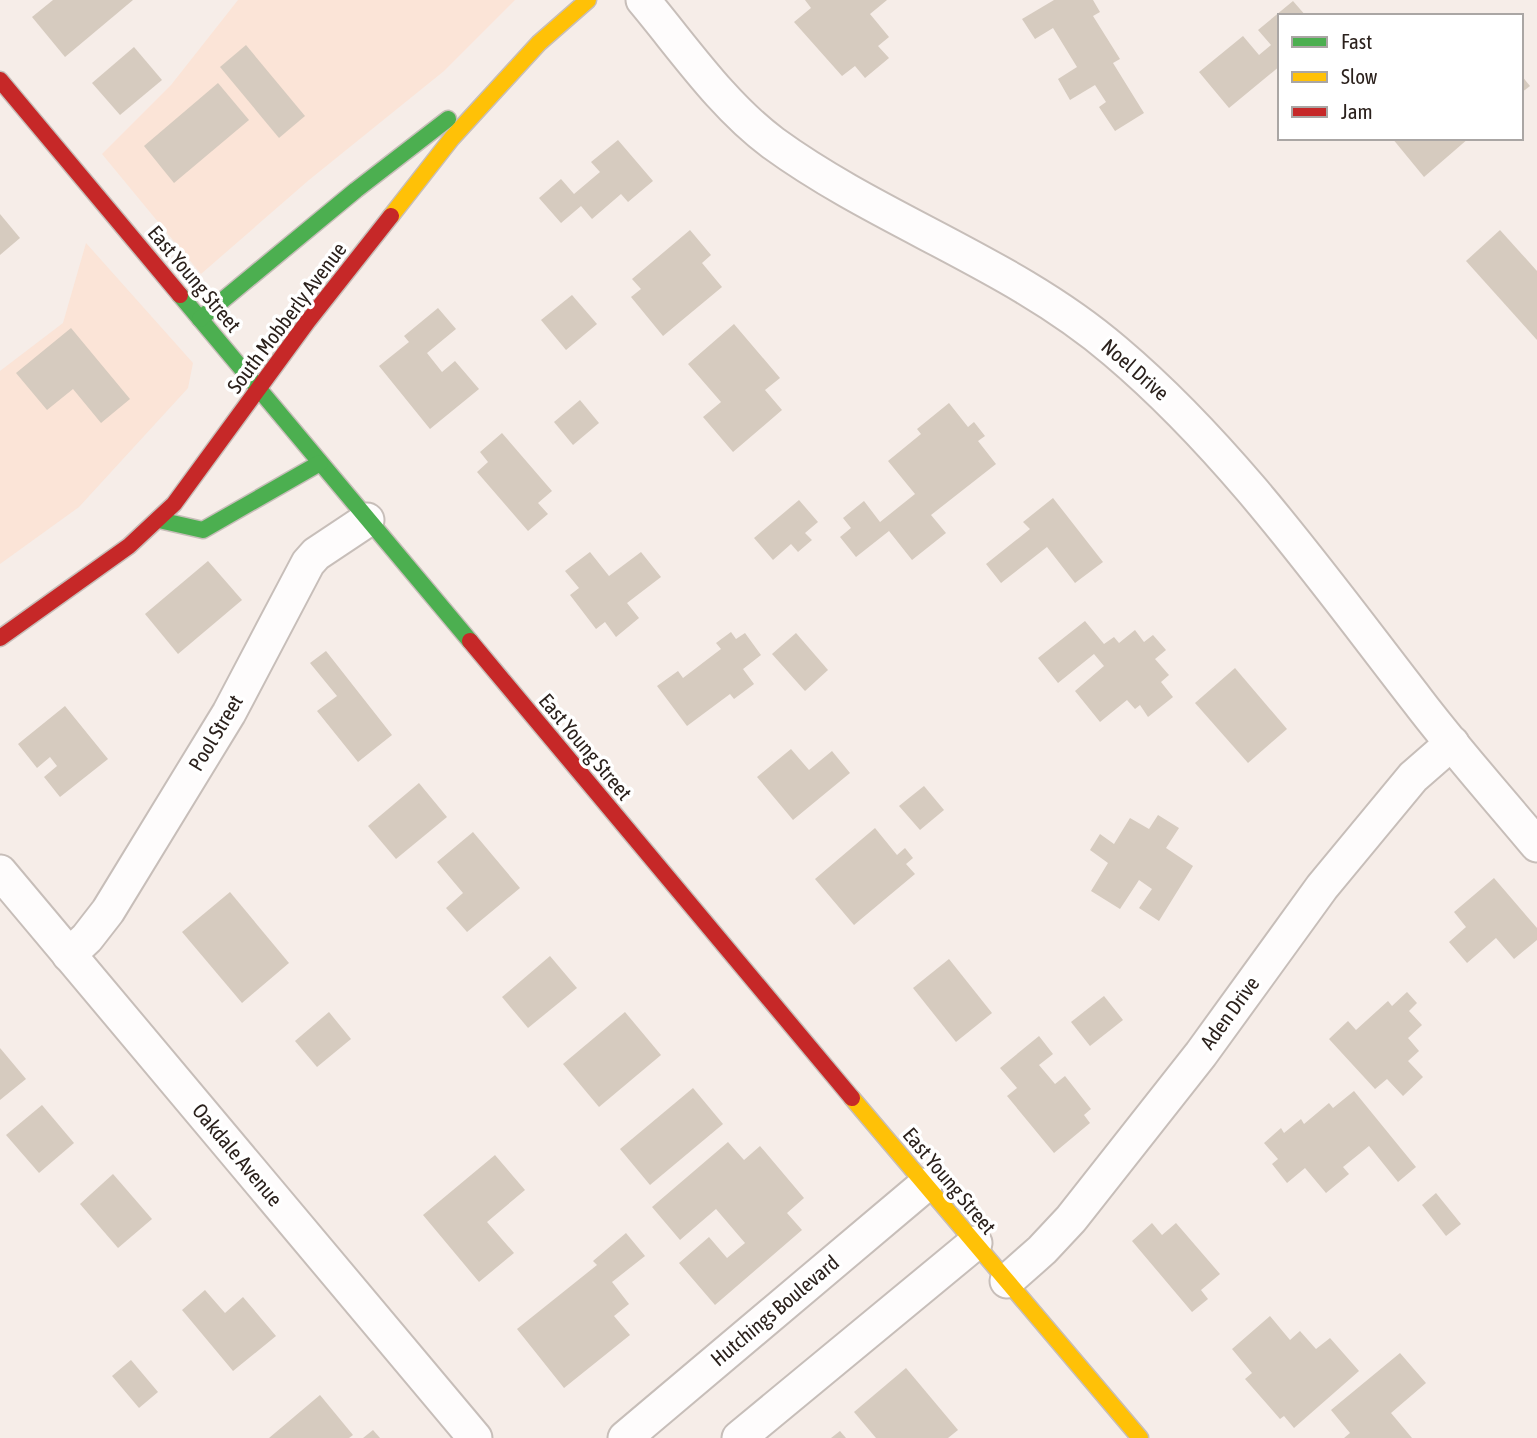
<svg xmlns="http://www.w3.org/2000/svg" width="1537" height="1438" font-family="'Asap Condensed',sans-serif">
<style>
.built{fill:#fbe4d7}
.building{fill:#d6cbbf}
.lines{fill:none;stroke-linecap:round;stroke-linejoin:round}
.street-casing{stroke:#c7beb9;stroke-width:37}
.fast-casing{stroke:#c7beb9;stroke-width:19}
.slow-casing{stroke:#c7beb9;stroke-width:19}
.jam-casing{stroke:#c7beb9;stroke-width:19}
.street{stroke:#fefcfc;stroke-width:33}
.fast{stroke:#4caf50;stroke-width:16}
.slow{stroke:#ffc107;stroke-width:16}
.jam{stroke:#c62828;stroke-width:16}
.labels{text-anchor:middle;stroke-width:7;stroke-linejoin:round;paint-order:stroke}
.street-label{font-size:21px;fill:#2b211c;stroke:#fff}
</style>
<rect width="100%" height="100%" fill="#f6ede8"/>
<g class="built">
<polygon points="238,0 515,0 444,71 309,180 201,274 102,154 171,85"/>
<polygon points="86,243 193,363 188,388 79,507 0,564 0,371 63,323"/>
</g>
<g class="building">
<polygon points="53,0 133,0 65,57 32,17"/>
<polygon points="805,0 887,0 870,14 889,37 878,46 889,58 865,78 855,66 842,76 794,22 811,8"/>
<polygon points="1054,0 1093,0 1100,12 1093,16 1120,59 1113,63 1144,113 1115,131 1099,107 1106,102 1095,85 1070,100 1058,79 1077,67 1053,28 1035,39 1022,19"/>
<polygon points="1293,1 1306,16 1280,16 1280,66 1229,108 1199,72 1243,36 1259,55 1271,45 1258,30"/>
<polygon points="246,45 305,116 279,138 220,67"/>
<polygon points="134,47 162,80 120,115 92,83"/>
<polygon points="1521,75 1530,86 1521,93"/>
<polygon points="218,83 249,120 174,183 144,146"/>
<polygon points="1392,138 1469,138 1424,177"/>
<polygon points="618,140 653,181 628,202 621,194 592,219 581,206 561,223 539,198 561,179 574,194 600,172 591,162"/>
<polygon points="0,214 20,238 0,255"/>
<polygon points="690,230 711,255 702,263 722,287 663,336 631,297 641,289 632,279"/>
<polygon points="1500,230 1537,271 1537,340 1466,261"/>
<polygon points="572,295 597,324 566,350 541,320"/>
<polygon points="438,308 456,329 427,353 442,372 455,361 479,389 430,429 379,366 409,342 404,336"/>
<polygon points="734,324 780,378 765,390 782,410 733,452 703,417 721,402 688,364"/>
<polygon points="71,328 130,399 101,423 73,389 47,410 16,373"/>
<polygon points="580,400 599,423 573,445 554,422"/>
<polygon points="949,403 968,427 974,422 985,436 978,441 996,464 931,515 946,533 912,560 889,531 856,557 840,537 851,528 843,518 864,501 880,522 915,494 888,461 921,434 917,429"/>
<polygon points="502,433 552,491 538,503 548,514 528,531 477,472 488,462 480,452"/>
<polygon points="1053,498 1103,562 1075,583 1047,547 1001,583 986,564 1030,529 1023,522"/>
<polygon points="799,500 818,522 805,533 812,540 798,552 791,544 773,560 754,538"/>
<polygon points="590,552 609,576 641,552 661,577 627,603 639,618 616,637 605,622 596,629 570,595 579,588 565,571"/>
<polygon points="208,561 242,600 178,654 145,614"/>
<polygon points="1085,621 1104,644 1114,637 1119,643 1135,630 1144,642 1153,635 1166,650 1155,659 1169,675 1161,682 1173,697 1148,717 1140,705 1135,709 1127,700 1100,722 1075,691 1104,666 1094,654 1058,683 1038,658"/>
<polygon points="731,632 736,639 745,633 761,655 743,669 754,684 734,699 730,694 687,726 657,686 678,671 683,678 721,649 716,643"/>
<polygon points="796,633 828,670 805,691 772,654"/>
<polygon points="326,651 392,735 358,762 317,711 337,696 310,663"/>
<polygon points="1235,668 1287,729 1248,763 1195,703"/>
<polygon points="65,706 108,759 60,797 44,777 57,766 50,757 37,768 18,744"/>
<polygon points="791,749 809,770 832,751 850,773 793,820 757,777"/>
<polygon points="419,783 447,817 396,859 368,826"/>
<polygon points="924,786 944,810 920,830 899,806"/>
<polygon points="1158,815 1179,828 1166,848 1193,866 1159,921 1139,908 1152,889 1139,880 1120,909 1091,891 1108,863 1090,850 1100,834 1114,844 1130,818 1149,829"/>
<polygon points="875,828 897,855 905,848 913,858 906,864 915,874 854,925 815,879"/>
<polygon points="473,832 520,888 467,932 446,908 463,893 437,862"/>
<polygon points="1494,878 1537,928 1537,940 1514,959 1496,938 1467,963 1449,942 1466,927 1454,912"/>
<polygon points="230,892 289,963 242,1003 182,932"/>
<polygon points="550,956 577,988 528,1028 502,997"/>
<polygon points="949,959 992,1013 956,1042 913,988"/>
<polygon points="1407,992 1417,1003 1409,1011 1422,1025 1408,1038 1419,1051 1408,1061 1423,1077 1403,1096 1387,1079 1375,1089 1329,1039 1348,1021 1356,1030 1388,1001 1392,1006"/>
<polygon points="1104,996 1123,1020 1090,1046 1071,1022"/>
<polygon points="329,1012 351,1039 317,1067 295,1041"/>
<polygon points="625,1012 661,1055 599,1107 563,1064"/>
<polygon points="1039,1036 1053,1054 1039,1065 1055,1084 1065,1076 1091,1109 1084,1115 1090,1123 1054,1153 1007,1096 1017,1088 1000,1068"/>
<polygon points="0,1048 26,1079 0,1100"/>
<polygon points="693,1088 723,1124 650,1185 620,1149"/>
<polygon points="1354,1091 1416,1167 1398,1182 1369,1146 1343,1167 1349,1174 1326,1193 1305,1168 1287,1183 1272,1164 1278,1159 1264,1143 1281,1128 1284,1133 1301,1119 1304,1124 1329,1103 1333,1108"/>
<polygon points="42,1105 74,1143 39,1173 6,1135"/>
<polygon points="728,1142 744,1160 760,1146 804,1198 787,1213 802,1230 715,1305 679,1263 709,1237 727,1258 745,1243 716,1209 680,1240 652,1207"/>
<polygon points="495,1155 525,1190 487,1222 514,1253 479,1282 423,1215"/>
<polygon points="113,1174 152,1219 118,1248 80,1204"/>
<polygon points="1436,1193 1461,1224 1446,1236 1422,1205"/>
<polygon points="1152,1223 1162,1235 1176,1223 1220,1274 1201,1290 1208,1299 1192,1312 1132,1241"/>
<polygon points="626,1233 645,1256 612,1282 629,1304 614,1316 630,1335 564,1388 517,1329 597,1265 593,1261"/>
<polygon points="205,1290 225,1313 243,1297 276,1336 233,1371 182,1310"/>
<polygon points="1270,1316 1290,1340 1300,1331 1316,1349 1330,1338 1359,1371 1294,1428 1284,1416 1280,1419 1245,1379 1252,1373 1232,1349"/>
<polygon points="1400,1353 1426,1383 1391,1413 1412,1438 1344,1438 1350,1433 1331,1410"/>
<polygon points="131,1360 158,1392 139,1408 112,1376"/>
<polygon points="906,1368 958,1430 948,1438 876,1438 854,1412"/>
<polygon points="320,1395 353,1435 349,1438 269,1438"/>
<polygon points="373,1430 380,1438 363,1438"/>
<polygon points="840,1431 846,1438 831,1438"/>
</g>
<g class="lines">
<g class="street-casing">
<g id="street">
<path d="M 643,0 C 684,49 722,105 773,143 C 880,221 1014,264 1115,351 C 1232,450 1323,579 1417,700 C 1455,750 1497,797 1537,845"/>
<polyline points="0,872 475,1438"/>
<polyline points="69,955 87,938 108,911 229,713 308,563 316,554 367,520"/>
<polyline points="1007,1281 1042,1250 1071,1219 1201,1054 1322,887 1413,777 1452,743"/>
<polyline points="625,1438 925,1185"/>
<polyline points="739,1438 975,1243"/>
</g>
</g>
<g class="fast-casing">
<g id="fast">
<polyline points="180,295 470,641"/>
<polyline points="200,319 356,190 448,119"/>
<polyline points="159,520 203,530 320,463"/>
</g>
</g>
<g class="slow-casing">
<g id="slow">
<polyline points="391,216 452,138 539,43 588,0"/>
<polyline points="852,1098 1140,1438"/>
</g>
</g>
<g class="jam-casing">
<g id="jam">
<polyline points="0,80 180,295"/>
<polyline points="0,638 129,546 174,504 308,321 391,216"/>
<polyline points="470,641 852,1098"/>
</g>
</g>
<use href="#street" class="street"/>
<use href="#fast" class="fast"/>
<use href="#slow" class="slow"/>
<use href="#jam" class="jam"/>
</g>
<g class="labels">
<g class="street-label">
<text transform="translate(194 279) rotate(50)" y="7">East Young Street</text>
<text transform="translate(287 318) rotate(-53)" y="7">South Mobberly Avenue</text>
<text transform="translate(1135 370) rotate(41)" y="7">Noel Drive</text>
<text transform="translate(216 733) rotate(-59)" y="7">Pool Street</text>
<text transform="translate(585 747) rotate(50)" y="7">East Young Street</text>
<text transform="translate(1230 1013) rotate(-54)" y="7">Aden Drive</text>
<text transform="translate(237 1155) rotate(50)" y="7">Oakdale Avenue</text>
<text transform="translate(949 1181) rotate(50)" y="7">East Young Street</text>
<text transform="translate(775 1311) rotate(-40)" y="7">Hutchings Boulevard</text>
</g>
</g>
<rect x="1278" y="14" width="245" height="126" fill="#ffffff" stroke="#aaa6a4" stroke-width="2"/>
<rect x="1292" y="37" width="35" height="10" fill="#4caf50" stroke="#aaa6a4" stroke-width="2"/>
<text x="1341" y="49" font-size="21" fill="#2b211c">Fast</text>
<rect x="1292" y="72" width="35" height="10" fill="#ffc107" stroke="#aaa6a4" stroke-width="2"/>
<text x="1341" y="84" font-size="21" fill="#2b211c">Slow</text>
<rect x="1292" y="107" width="35" height="10" fill="#c62828" stroke="#aaa6a4" stroke-width="2"/>
<text x="1341" y="119" font-size="21" fill="#2b211c">Jam</text>
</svg>
